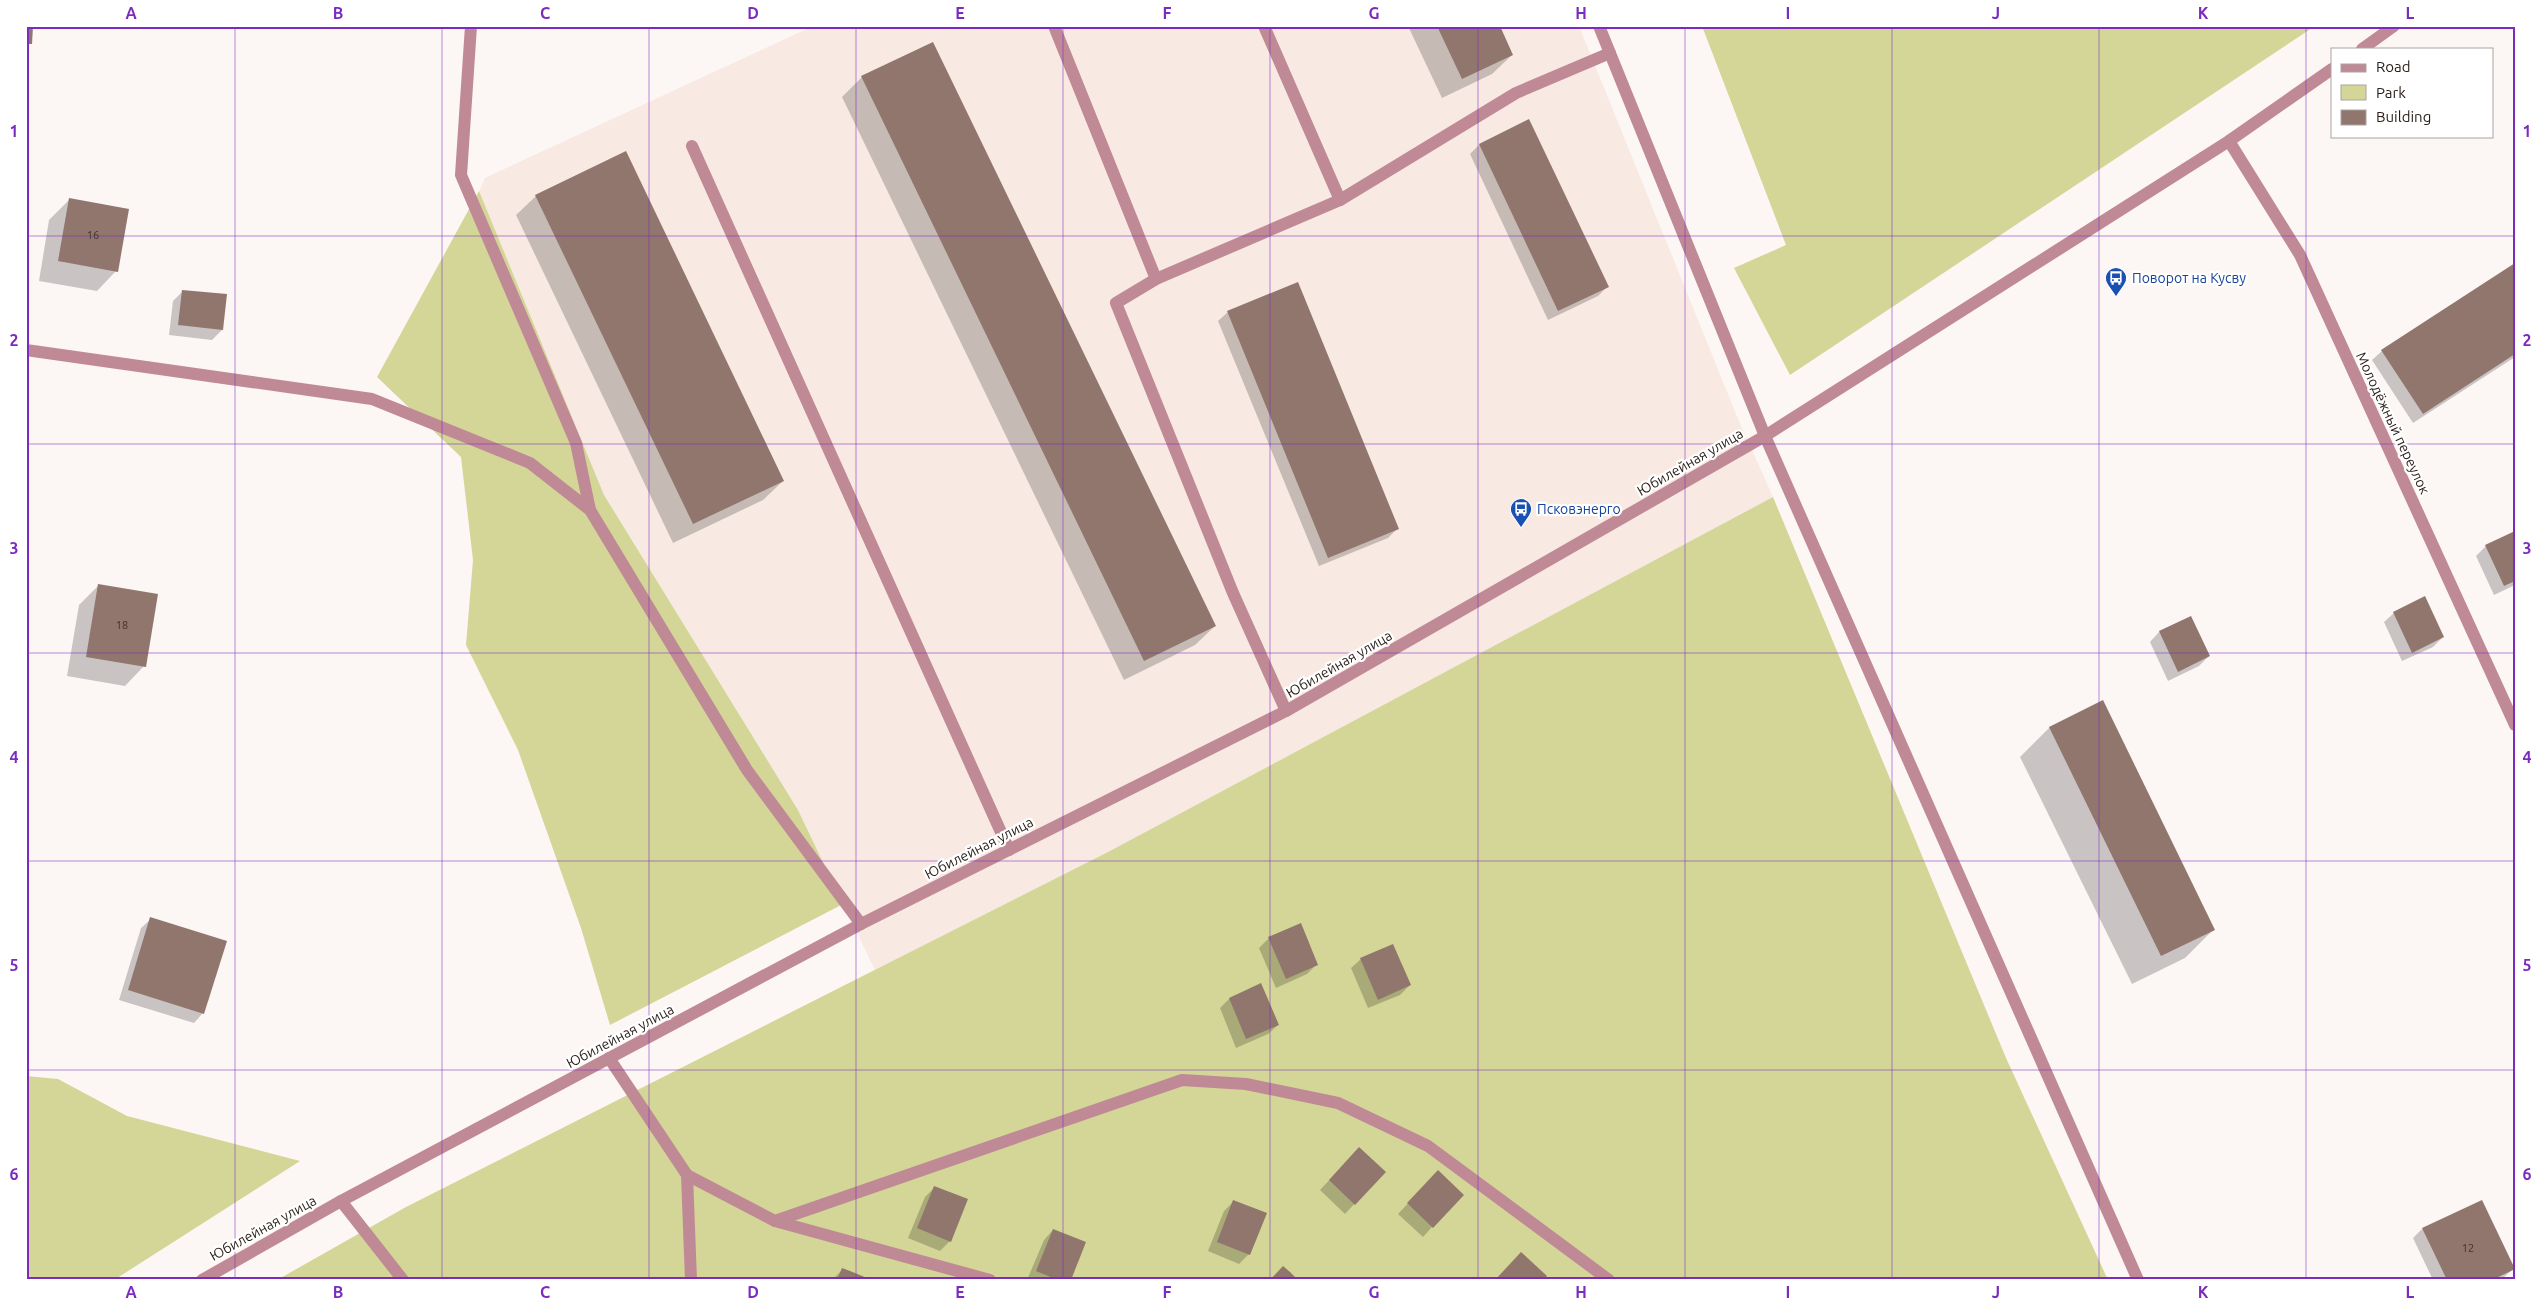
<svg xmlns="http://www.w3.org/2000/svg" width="2541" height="1306" font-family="Ubuntu,sans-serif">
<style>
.built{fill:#f8e9e3}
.green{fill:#d3d697}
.shadow{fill:#0003}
.building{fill:#90766d}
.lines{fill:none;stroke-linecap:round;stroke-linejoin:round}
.service{stroke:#c08996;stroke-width:12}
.minor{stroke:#c08996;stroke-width:12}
.tertiary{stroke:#c08996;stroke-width:12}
.grid{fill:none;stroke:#7b2cbf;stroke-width:1;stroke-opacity:0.55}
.labels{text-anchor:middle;stroke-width:4.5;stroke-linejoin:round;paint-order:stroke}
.number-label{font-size:11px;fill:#41332e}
.transit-label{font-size:14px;fill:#164399;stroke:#fff;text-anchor:start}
.street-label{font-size:14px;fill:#271d19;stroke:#fff}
.neatline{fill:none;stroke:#7b2cbf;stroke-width:2}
.grid-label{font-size:16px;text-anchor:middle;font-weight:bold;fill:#7b2cbf}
</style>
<rect width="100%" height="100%" fill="#fcf6f4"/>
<polygon class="built" points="813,26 1579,26 1738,419 1773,497 1108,852 875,970 798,810 604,495 479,192 485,178"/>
<g class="green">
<polygon points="1702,26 2315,26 1790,375 1734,268 1786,245"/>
<polygon points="479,191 604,495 798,810 843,904 610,1025 581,928 518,750 466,645 473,560 461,457 377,377"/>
<polygon points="1773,497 2006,1058 2108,1280 277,1280 406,1207 1108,852"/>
<polygon points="26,1076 58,1079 127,1116 300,1161 114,1280 26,1280"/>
</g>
<g class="shadow">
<polygon points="1408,26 1498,26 1512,55 1492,74 1442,98"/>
<polygon points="862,77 1215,626 1195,645 1124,680 842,97"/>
<polygon points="1529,121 1607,287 1598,296 1548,320 1470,154 1479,145"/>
<polygon points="536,196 783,481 763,500 673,543 516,215"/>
<polygon points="69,200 116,271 97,291 39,281 49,220"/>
<polygon points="2515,265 2515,357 2413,423 2372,360 2382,351"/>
<polygon points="183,291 222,330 212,340 169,335 173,301"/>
<polygon points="1228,312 1398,528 1388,538 1319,566 1218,321"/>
<polygon points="2515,532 2515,585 2494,595 2476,556 2486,546"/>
<polygon points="99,585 144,666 125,686 67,676 79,605"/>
<polygon points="2394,613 2443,637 2433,647 2402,661 2384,622"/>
<polygon points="2190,617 2209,656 2199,666 2168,681 2150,642 2159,632"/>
<polygon points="2102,702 2214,929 2185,958 2132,984 2020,757 2049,728"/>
<polygon points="151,919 203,1013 194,1023 119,1000 141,928"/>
<polygon points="1300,925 1317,964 1307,974 1276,988 1259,948 1268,939"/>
<polygon points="1361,959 1410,985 1400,995 1368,1008 1351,968"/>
<polygon points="1261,985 1278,1025 1268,1034 1236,1048 1220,1008 1229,999"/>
<polygon points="1350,1158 1384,1172 1345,1214 1320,1190"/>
<polygon points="1428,1182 1432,1227 1423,1237 1398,1214"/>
<polygon points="935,1187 950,1241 940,1251 908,1238 925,1197"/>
<polygon points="1234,1201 1249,1254 1239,1264 1208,1251 1224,1211"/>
<polygon points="2422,1229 2513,1269 2501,1280 2433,1280 2413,1238"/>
<polygon points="1053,1230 1069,1280 1027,1280 1044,1240"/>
<polygon points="843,1269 869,1280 832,1280"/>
</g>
<g class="building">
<polygon points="26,26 33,26 32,44 26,44"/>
<polygon points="1437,26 1500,26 1513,55 1462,79"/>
<polygon points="933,42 1216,626 1144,661 861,76"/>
<polygon points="1529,119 1609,287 1558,311 1479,144"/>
<polygon points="626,151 784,481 693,524 535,195"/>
<polygon points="69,198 129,209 118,272 58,261"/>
<polygon points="2515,263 2515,354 2423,414 2381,350"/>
<polygon points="1298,282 1399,529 1328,558 1227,311"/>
<polygon points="182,290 227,294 223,330 178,325"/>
<polygon points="2515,531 2515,581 2504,586 2485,545"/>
<polygon points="98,584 158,594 146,667 86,657"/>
<polygon points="2425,596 2444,637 2412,653 2393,612"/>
<polygon points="2191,616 2210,656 2178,672 2159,631"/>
<polygon points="2103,700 2215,930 2161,956 2049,727"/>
<polygon points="150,917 227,941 204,1014 128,990"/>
<polygon points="1301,923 1318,965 1286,979 1268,937"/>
<polygon points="1393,944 1411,985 1378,1000 1360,958"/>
<polygon points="1261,983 1279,1025 1246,1039 1229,998"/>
<polygon points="1359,1147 1386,1172 1355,1205 1329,1180"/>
<polygon points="1438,1170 1464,1195 1433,1228 1407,1203"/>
<polygon points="934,1186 968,1199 951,1242 917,1228"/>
<polygon points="1233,1200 1267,1213 1250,1255 1217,1242"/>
<polygon points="2482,1200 2515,1269 2492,1280 2447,1280 2422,1228"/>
<polygon points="1053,1229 1086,1242 1071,1280 1058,1280 1036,1271"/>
<polygon points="1521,1252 1547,1276 1544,1280 1495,1280"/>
<polygon points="1283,1266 1290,1272 1298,1280 1270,1280"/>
<polygon points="842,1268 850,1271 872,1280 837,1280"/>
</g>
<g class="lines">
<g class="service">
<polyline points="471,26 461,175 576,443 590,510"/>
<polyline points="1054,26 1156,279"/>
<polyline points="1264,26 1340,200"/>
<polyline points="2229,141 2300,255 2515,725"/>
<polyline points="692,146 1009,850"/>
<polyline points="26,350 372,399 530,463 590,510 747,770 861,924"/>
<polyline points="1286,711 1233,593 1116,303 1156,279 1340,200 1516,93 1610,53"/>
<polyline points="609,1058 687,1175 775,1221 1182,1080 1246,1084 1338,1103 1428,1146 1609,1280"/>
<polyline points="687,1175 691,1280"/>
<polyline points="341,1201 403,1280"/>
<polyline points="775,1221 990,1280"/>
</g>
<polyline class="minor" points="1599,26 1765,436"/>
<g class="tertiary">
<polyline points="2362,49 2394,26"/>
<polyline points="1765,436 2138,1280"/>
<polyline points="202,1280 341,1201 861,924 1286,711 1765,436 2229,141 2332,69"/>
</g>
</g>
<path class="grid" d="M 235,26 L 235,1280M 442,26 L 442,1280M 649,26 L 649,1280M 856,26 L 856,1280M 1063,26 L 1063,1280M 1270,26 L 1270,1280M 1478,26 L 1478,1280M 1685,26 L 1685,1280M 1892,26 L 1892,1280M 2099,26 L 2099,1280M 2306,26 L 2306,1280M 26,236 L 2515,236M 26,444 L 2515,444M 26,653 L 2515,653M 26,861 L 2515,861M 26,1070 L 2515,1070"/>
<defs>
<g id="bus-pin" transform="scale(1.125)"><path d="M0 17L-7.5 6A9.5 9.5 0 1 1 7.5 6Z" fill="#1a4fb4" stroke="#fff"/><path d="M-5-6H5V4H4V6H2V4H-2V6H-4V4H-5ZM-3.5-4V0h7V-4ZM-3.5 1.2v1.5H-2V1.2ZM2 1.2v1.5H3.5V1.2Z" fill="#fff"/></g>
</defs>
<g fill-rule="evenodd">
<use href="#bus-pin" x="2116" y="278"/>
<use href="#bus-pin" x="1521" y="509"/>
</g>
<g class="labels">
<g class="number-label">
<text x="93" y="239">16</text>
<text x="122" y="629">18</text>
<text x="2468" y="1252">12</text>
</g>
<g class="transit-label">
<text x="2132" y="283">Поворот на Кусву</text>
<text x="1537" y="514">Псковэнерго</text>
</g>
<g class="street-label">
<text transform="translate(2393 423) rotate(65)" y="5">Молодёжный переулок</text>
<text transform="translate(1690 462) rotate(-30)" y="5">Юбилейная улица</text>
<text transform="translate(1339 664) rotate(-30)" y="5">Юбилейная улица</text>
<text transform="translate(979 848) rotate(-27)" y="5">Юбилейная улица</text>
<text transform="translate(620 1036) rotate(-28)" y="5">Юбилейная улица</text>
<text transform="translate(263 1228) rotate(-29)" y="5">Юбилейная улица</text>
</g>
</g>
<rect width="2541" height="1306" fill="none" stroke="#ffffff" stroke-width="55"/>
<rect x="2331" y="48" width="162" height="90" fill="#ffffff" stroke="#a9a5a3"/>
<rect x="2341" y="64" width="25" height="8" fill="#c08996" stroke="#a9a5a3"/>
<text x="2376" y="72" font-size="15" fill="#271d19">Road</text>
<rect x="2341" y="85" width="25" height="15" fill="#d3d697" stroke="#a9a5a3"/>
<text x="2376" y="98" font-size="15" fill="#271d19">Park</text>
<rect x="2341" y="110" width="25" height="15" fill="#90766d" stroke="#a9a5a3"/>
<text x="2376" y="122" font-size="15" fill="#271d19">Building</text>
<rect x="28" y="28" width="2486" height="1250" class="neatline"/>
<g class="grid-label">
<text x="131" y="19">A</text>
<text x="338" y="19">B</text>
<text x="545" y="19">C</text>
<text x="753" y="19">D</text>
<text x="960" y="19">E</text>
<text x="1167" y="19">F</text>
<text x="1374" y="19">G</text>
<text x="1581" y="19">H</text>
<text x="1788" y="19">I</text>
<text x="1996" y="19">J</text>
<text x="2203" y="19">K</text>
<text x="2410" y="19">L</text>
<text x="14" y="137">1</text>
<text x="2527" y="137">1</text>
<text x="14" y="346">2</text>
<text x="2527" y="346">2</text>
<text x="14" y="554">3</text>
<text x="2527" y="554">3</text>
<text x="14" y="763">4</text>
<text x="2527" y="763">4</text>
<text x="14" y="971">5</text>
<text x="2527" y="971">5</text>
<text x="14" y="1180">6</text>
<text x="2527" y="1180">6</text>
<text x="131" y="1298">A</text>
<text x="338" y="1298">B</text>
<text x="545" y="1298">C</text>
<text x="753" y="1298">D</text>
<text x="960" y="1298">E</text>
<text x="1167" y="1298">F</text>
<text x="1374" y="1298">G</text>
<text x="1581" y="1298">H</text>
<text x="1788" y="1298">I</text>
<text x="1996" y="1298">J</text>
<text x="2203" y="1298">K</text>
<text x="2410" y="1298">L</text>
</g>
</svg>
